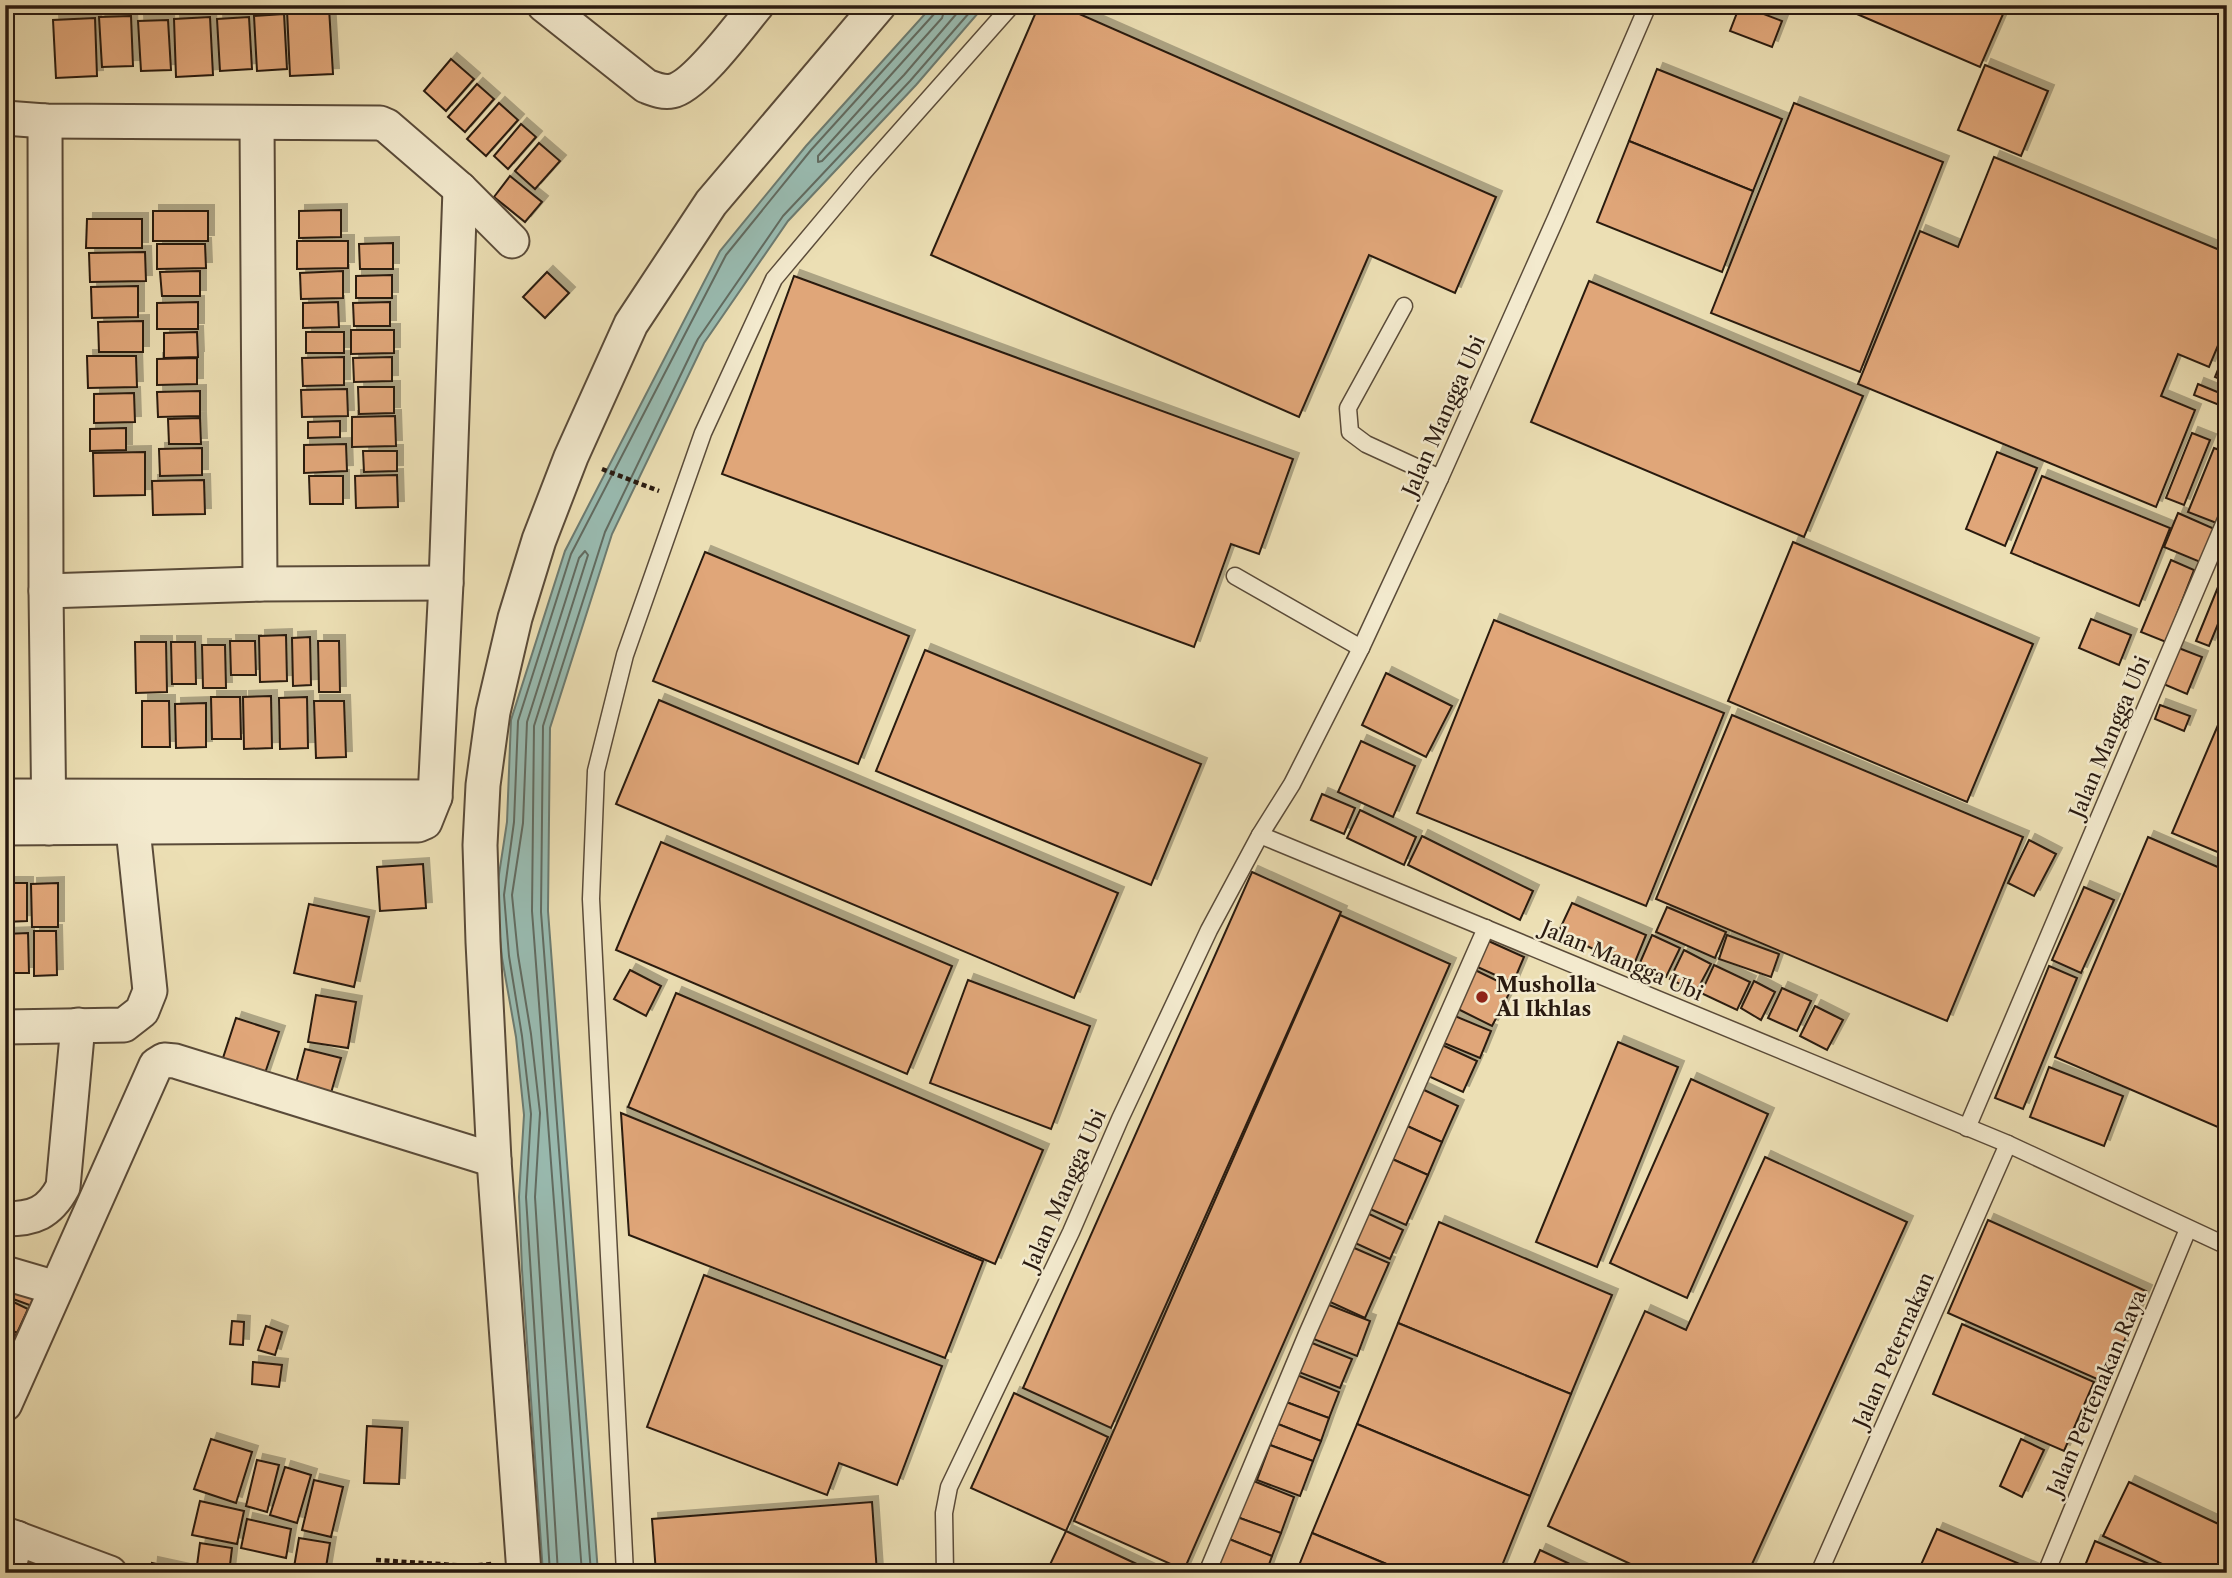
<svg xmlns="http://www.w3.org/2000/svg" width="2232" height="1578" font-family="'Libre Caslon Text',serif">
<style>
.water{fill:#99bcb2;stroke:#6c7b71;stroke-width:2}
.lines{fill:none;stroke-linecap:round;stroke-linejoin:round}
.shore{stroke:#616b61;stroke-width:2}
.building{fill:#e0a679;stroke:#291a10;stroke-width:2;filter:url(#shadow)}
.lane-casing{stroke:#5a4b39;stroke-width:19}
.street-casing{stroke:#5a4b39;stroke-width:37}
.path{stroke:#291a10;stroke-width:4.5;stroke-dasharray:5 3.5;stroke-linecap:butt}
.lane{stroke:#f3eace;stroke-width:16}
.street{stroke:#f3eace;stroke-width:33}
.poi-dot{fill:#8f2418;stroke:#f3eace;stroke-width:2.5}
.labels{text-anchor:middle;stroke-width:5;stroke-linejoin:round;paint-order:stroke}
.street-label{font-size:21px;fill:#291a10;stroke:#f3eace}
.poi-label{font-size:21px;font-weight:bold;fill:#291a10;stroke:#f3eace;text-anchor:start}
</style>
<defs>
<filter id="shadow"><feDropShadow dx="6" dy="-6" stdDeviation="0" flood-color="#0004"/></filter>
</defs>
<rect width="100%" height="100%" fill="#ecdfb4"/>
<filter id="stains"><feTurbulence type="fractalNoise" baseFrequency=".00286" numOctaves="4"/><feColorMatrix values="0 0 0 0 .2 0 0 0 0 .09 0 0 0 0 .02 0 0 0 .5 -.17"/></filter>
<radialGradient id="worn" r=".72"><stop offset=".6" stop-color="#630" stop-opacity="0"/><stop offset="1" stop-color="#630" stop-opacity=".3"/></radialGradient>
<polygon class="water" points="933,5 985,5 916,85 788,221 704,343 612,534 550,728 548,911 598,1573 543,1573 522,1270 519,1197 524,1115 516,1037 502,958 496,894 507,822 511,720 565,551 720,251 806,146"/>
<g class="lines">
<g class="shore">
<polyline points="946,5 942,18 818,156 818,162 822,161 904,75 964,5"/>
<polyline points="550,1573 526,1197 531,1114 522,1036 509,956 504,895 514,822 518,721 571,554 726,255 811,150 935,13 937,5"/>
<polyline points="558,1573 535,1197 540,1113 531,1034 518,955 512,895 523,823 527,722 579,558 585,551 588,555 534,726 532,911 582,1573"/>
<polyline points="591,1573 541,912 543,726 605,532 698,339 783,216 910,81 976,5"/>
</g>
</g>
<g class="building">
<polygon points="1039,5 1059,5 1496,197 1455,293 1369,255 1299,417 931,255"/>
<polygon points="1740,5 1782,21 1772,47 1730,31"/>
<polygon points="1836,5 2007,5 1980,67"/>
<polygon points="329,8 333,74 290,76 287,10"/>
<polygon points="284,14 287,69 257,71 254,16"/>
<polygon points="131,16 133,66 102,67 99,17"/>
<polygon points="210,17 213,75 176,77 174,19"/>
<polygon points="249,17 252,69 220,71 217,19"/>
<polygon points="95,18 97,76 56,78 53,20"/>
<polygon points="168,20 171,70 141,71 138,21"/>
<polygon points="451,59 474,79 446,111 424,91"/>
<polygon points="1985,65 2048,91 2021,156 1958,130"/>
<polygon points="1657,69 1782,119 1753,191 1629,141"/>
<polygon points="477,84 494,99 465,132 448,117"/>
<polygon points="499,103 518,120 486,156 467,139"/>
<polygon points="1794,103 1943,162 1860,372 1711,313"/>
<polygon points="521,124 536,137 508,169 494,156"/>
<polygon points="1629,141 1753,191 1722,272 1597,222"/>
<polygon points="539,143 560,161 535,189 515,171"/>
<polygon points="1994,157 2227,253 2227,324 2209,367 2178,354 2161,396 2195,410 2156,507 1858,384 1920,231 1958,247"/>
<polygon points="510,176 542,202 525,222 494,197"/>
<polygon points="341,210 341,237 299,238 299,211"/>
<rect x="153" y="211" width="55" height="30"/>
<polygon points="87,219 142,219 142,248 86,248"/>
<polygon points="297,241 348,241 348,268 297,269"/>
<polygon points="393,243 393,269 360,269 359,244"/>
<polygon points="157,244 205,244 206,268 157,269"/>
<polygon points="145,252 146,281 90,282 89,253"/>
<polygon points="200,271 200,296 162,296 160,272"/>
<polygon points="343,271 343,298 301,299 300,273"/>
<polygon points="547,272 569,293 545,318 523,297"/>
<polygon points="392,275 392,298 356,298 356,276"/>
<polygon points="794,276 1293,459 1259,554 1231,544 1194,647 722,474"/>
<polygon points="1589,281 1863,396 1804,537 1531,422"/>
<polygon points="138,286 138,317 92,318 91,287"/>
<polygon points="198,302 198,329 157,329 157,303"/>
<polygon points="338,302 339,327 303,328 303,303"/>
<polygon points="390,302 390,326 354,326 353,303"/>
<polygon points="143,321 143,352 99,352 98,322"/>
<polygon points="351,330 394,330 394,353 351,354"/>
<polygon points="197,332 198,357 164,358 164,333"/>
<rect x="306" y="332" width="38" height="21"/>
<polygon points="2227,348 2227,382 2215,377"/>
<polygon points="87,356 136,356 137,387 88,388"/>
<polygon points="344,357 344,385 303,386 302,358"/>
<polygon points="392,357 392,381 354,382 353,358"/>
<polygon points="197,358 197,384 157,385 157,359"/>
<polygon points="2198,384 2227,396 2227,408 2194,395"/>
<polygon points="358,387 394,387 394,413 359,414"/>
<polygon points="347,389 348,416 302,417 301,390"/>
<polygon points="200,391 200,416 158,417 157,392"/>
<polygon points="134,393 135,422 94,423 94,394"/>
<polygon points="395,416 396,446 352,447 352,417"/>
<polygon points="200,418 201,444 169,444 168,419"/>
<polygon points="340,421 340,437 308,438 308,422"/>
<polygon points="126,428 126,450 90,451 90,429"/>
<polygon points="2192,433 2210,440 2184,505 2166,498"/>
<polygon points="346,444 347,471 304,473 304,445"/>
<polygon points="202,448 202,475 160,476 159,449"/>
<polygon points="2214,448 2227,453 2227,503 2219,524 2188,512"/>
<polygon points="363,451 397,451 397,471 364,472"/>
<polygon points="145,452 145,495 94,496 93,453"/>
<polygon points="1997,452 2037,468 2005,546 1966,529"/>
<polygon points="397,475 398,507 356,508 355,476"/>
<polygon points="309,476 343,476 343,504 310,504"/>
<polygon points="2042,476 2170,528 2139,606 2011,553"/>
<polygon points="204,480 205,514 153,515 152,481"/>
<polygon points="2178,513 2219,531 2205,564 2164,547"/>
<polygon points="1793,542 2033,644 1967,802 1728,701"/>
<polygon points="705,552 909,636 858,764 653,681"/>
<polygon points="2171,560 2194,570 2166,642 2141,632"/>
<polygon points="2227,565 2227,602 2209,646 2196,641"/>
<polygon points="2091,619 2131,635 2119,665 2079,648"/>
<polygon points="1494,620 1724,713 1646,906 1417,813"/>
<polygon points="286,635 287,681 260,682 259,636"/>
<polygon points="310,637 311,685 293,686 292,638"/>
<polygon points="230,641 255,641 256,675 231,675"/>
<polygon points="318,641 339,641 340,692 319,692"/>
<polygon points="135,642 166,642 167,692 136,693"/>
<polygon points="171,642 195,642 196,684 172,684"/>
<polygon points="202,645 225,645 226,688 203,688"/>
<polygon points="2176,647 2202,657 2187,694 2161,683"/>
<polygon points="925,650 1201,764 1151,885 876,771"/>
<polygon points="1386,673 1452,706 1426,757 1362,725"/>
<polygon points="271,696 272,748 244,749 243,697"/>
<polygon points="211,697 240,697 241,739 212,739"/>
<polygon points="307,697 308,748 280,749 279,698"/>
<polygon points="659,700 1118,893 1074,998 616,804"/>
<polygon points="142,701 169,701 170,747 142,747"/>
<polygon points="314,701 344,701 346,757 316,758"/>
<polygon points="206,703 206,747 176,748 175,704"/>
<polygon points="2227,704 2227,856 2172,833"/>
<polygon points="2160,705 2190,716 2184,731 2155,719"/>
<polygon points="1732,715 2023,837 1947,1021 1656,899"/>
<polygon points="1361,741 1415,766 1393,817 1338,792"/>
<polygon points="1322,794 1355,808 1344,834 1311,820"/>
<polygon points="1360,810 1416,837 1404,865 1347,838"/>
<polygon points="1422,836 1533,891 1520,920 1408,865"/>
<polygon points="2148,837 2227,871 2227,1131 2055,1057"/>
<polygon points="2029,840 2056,854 2034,896 2008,883"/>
<polygon points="661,842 952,966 907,1074 616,950"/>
<polygon points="423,864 426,908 380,911 377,867"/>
<polygon points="1252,872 1341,912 1111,1428 1023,1388"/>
<polygon points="5,883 27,883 27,921 5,922"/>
<polygon points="58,883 58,927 32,927 31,884"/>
<polygon points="2084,887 2114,900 2081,973 2052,960"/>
<polygon points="1572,903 1646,935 1633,967 1558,933"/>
<polygon points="309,904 369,917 354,987 294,973"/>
<polygon points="1667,907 1726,932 1715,958 1656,932"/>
<polygon points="1340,915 1450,964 1184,1570 1074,1521"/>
<polygon points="34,931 56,931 57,975 34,976"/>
<polygon points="28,933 29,973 6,973 5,934"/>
<polygon points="1652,935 1680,948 1666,977 1639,965"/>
<polygon points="1727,935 1779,954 1771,977 1719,959"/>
<polygon points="1484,939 1524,957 1513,983 1473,965"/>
<polygon points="1684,950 1711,964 1696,992 1670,979"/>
<polygon points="1714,965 1750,982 1737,1010 1701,993"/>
<polygon points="2049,966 2077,978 2023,1109 1995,1098"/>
<polygon points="1471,968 1512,988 1492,1026 1452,1006"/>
<polygon points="630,970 661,986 646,1016 614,999"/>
<polygon points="968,980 1090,1026 1051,1129 930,1083"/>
<polygon points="1754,981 1775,992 1761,1020 1741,1008"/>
<polygon points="1782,988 1811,1001 1797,1031 1768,1018"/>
<polygon points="676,993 1043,1150 995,1264 628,1107"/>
<polygon points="316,995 356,1002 348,1048 308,1042"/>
<polygon points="1815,1006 1843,1020 1827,1050 1800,1036"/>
<polygon points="1450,1014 1491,1031 1480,1058 1439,1041"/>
<polygon points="236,1018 279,1032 264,1076 222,1061"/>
<polygon points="1618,1042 1678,1067 1597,1267 1536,1242"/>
<polygon points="1440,1044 1477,1061 1463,1092 1426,1075"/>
<polygon points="305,1049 341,1058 331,1093 296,1083"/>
<polygon points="2049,1067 2123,1096 2104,1146 2030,1117"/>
<polygon points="1691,1079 1768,1114 1687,1298 1610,1263"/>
<polygon points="1422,1089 1458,1106 1442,1142 1405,1125"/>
<polygon points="621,1113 983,1261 945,1358 629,1235"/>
<polygon points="1405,1125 1442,1142 1428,1175 1390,1158"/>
<polygon points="1765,1157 1907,1222 1748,1573 1650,1573 1548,1526 1645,1311 1686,1330"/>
<polygon points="1390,1158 1428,1175 1406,1225 1368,1208"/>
<polygon points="1367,1213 1403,1230 1390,1259 1353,1242"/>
<polygon points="1988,1220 2146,1291 2106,1383 1948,1313"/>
<polygon points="1439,1222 1612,1295 1571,1394 1398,1323"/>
<polygon points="1352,1247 1389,1263 1365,1318 1328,1301"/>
<polygon points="704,1275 942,1366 897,1485 839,1463 827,1495 647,1427"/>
<polygon points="5,1276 38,1288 32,1306 5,1296"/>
<polygon points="5,1298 28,1309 17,1333 5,1327"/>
<polygon points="1324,1303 1370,1321 1357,1356 1311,1338"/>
<polygon points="232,1321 244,1322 243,1345 230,1344"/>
<polygon points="1398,1323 1571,1394 1530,1496 1357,1424"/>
<polygon points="1962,1324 2094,1382 2064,1451 1933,1394"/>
<polygon points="266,1326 282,1332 275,1355 258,1350"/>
<polygon points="5,1327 17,1333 6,1355 5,1354"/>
<polygon points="1307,1341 1352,1359 1340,1388 1296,1371"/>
<polygon points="253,1362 282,1365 279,1387 252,1384"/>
<polygon points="1297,1375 1339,1392 1329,1418 1286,1402"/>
<polygon points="1014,1393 1108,1437 1066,1531 971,1488"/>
<polygon points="1286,1402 1329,1418 1321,1441 1278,1424"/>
<polygon points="1278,1424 1321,1441 1313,1461 1270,1445"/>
<polygon points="1357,1424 1530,1496 1499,1573 1408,1573 1312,1533"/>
<polygon points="367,1426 402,1428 399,1484 364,1483"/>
<polygon points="211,1439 252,1452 236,1503 194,1489"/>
<polygon points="2021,1439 2044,1450 2022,1497 2000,1486"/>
<polygon points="1270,1445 1313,1461 1300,1496 1257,1480"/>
<polygon points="257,1460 279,1465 267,1512 246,1506"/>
<polygon points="285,1467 311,1475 297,1523 270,1515"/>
<polygon points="314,1480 343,1487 331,1537 302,1530"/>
<polygon points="1251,1480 1294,1497 1281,1533 1237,1517"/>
<polygon points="2129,1482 2227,1528 2227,1573 2181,1573 2103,1536"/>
<polygon points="200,1501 244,1511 237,1544 192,1535"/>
<polygon points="872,1502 877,1573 656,1573 652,1519"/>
<polygon points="1237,1517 1281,1533 1272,1556 1229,1539"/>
<polygon points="247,1519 291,1529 286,1558 241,1548"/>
<polygon points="1937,1529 2034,1570 2033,1573 1934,1573 1920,1567"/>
<polygon points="1066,1531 1156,1573 1046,1573"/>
<polygon points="1312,1533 1408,1573 1296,1573"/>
<polygon points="299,1538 330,1543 325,1573 293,1573"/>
<polygon points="1229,1539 1272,1556 1266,1573 1216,1573"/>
<polygon points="2095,1541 2170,1573 2082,1573"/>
<polygon points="200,1543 232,1548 229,1573 196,1573"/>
<polygon points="1540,1550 1589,1573 1530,1573"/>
<polygon points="20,1557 40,1561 37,1573 16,1573"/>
<polygon points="152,1563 194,1572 194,1573 151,1573"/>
</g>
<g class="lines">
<g class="lane-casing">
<g id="lane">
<polyline points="1648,5 1556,218 1440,478 1361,648 1292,784 1260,835 2008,1144 2227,1246"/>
<polyline points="1404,306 1348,408 1350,432 1366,444 1440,478"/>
<polyline points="1235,576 1361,648"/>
<polyline points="1967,1128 2227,517"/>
<polyline points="625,1573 591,899 596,771 625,655 703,433 774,279 862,174 1012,5"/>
<polyline points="945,1573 944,1513 949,1487 1071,1232 1120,1119 1209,930 1260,835"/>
<polyline points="1207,1573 1307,1334 1486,928"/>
<polyline points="1819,1573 2008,1144"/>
<polyline points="2046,1573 2188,1229"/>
</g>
</g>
<g class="street-casing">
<g id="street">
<path d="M 544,5 L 646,86 C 654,89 663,93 672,91 C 696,86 740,25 757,5"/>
<polyline points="5,118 45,121 380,123 387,126 460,189 512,241"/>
<polyline points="45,121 46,591 49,828"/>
<polyline points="257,123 260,584"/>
<polyline points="46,591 260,584 446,583"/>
<polyline points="5,796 435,797"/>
<polyline points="5,828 418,825 425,822 435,797 446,583 460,189"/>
<polyline points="5,1027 124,1025 142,1011 150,991 133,829 126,807"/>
<path d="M 5,1219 C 34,1219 49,1213 63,1187 L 78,1025"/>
<polyline points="5,1273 56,1288"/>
<polyline points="5,1404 156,1065 164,1060 175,1061 494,1160"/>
<polyline points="5,1534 110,1573"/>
<polyline points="7,1573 17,1538"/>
<polyline points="524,1573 494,1160 483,942 480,845 483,785 493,712 515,618 539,540 571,457 631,324 711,203 879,5"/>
</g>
</g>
<g class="path">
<polyline points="602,469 659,491"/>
<polyline points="376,1560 470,1566 492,1564"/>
</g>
<use href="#lane" class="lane"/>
<use href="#street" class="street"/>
</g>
<circle class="poi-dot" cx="1482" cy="997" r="7"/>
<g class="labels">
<g class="street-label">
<text transform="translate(1444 416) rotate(-66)" y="7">Jalan Mangga Ubi</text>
<text transform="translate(2110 737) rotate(-67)" y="7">Jalan Mangga Ubi</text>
<text transform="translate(1622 961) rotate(23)" y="7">Jalan Mangga Ubi</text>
<text transform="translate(1065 1190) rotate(-66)" y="7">Jalan Mangga Ubi</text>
<text transform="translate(1894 1350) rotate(-66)" y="7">Jalan Peternakan</text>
<text transform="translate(2097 1393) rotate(-67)" y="7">Jalan Pertenakan Raya</text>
</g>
<g class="poi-label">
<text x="1496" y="992">Musholla<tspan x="1496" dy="24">Al Ikhlas</tspan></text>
</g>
</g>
<rect width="2232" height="1578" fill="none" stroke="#ecdfb4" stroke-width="28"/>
<rect x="7" y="7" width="2218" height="1564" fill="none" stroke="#291a10" stroke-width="3.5"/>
<rect x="14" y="14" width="2204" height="1550" fill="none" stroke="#291a10" stroke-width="2"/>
<rect width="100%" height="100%" filter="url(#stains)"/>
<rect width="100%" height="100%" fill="url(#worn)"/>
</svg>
